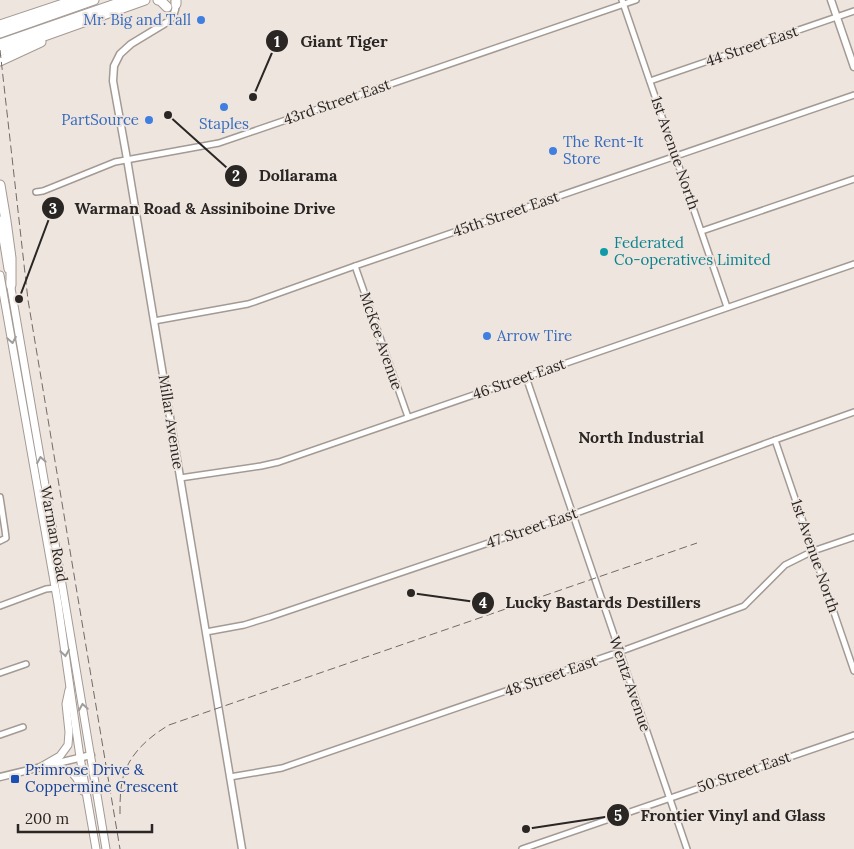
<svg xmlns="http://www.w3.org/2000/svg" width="854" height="849" font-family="Lora,serif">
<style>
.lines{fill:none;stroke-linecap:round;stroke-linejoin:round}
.minor-casing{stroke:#a49a94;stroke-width:8}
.tertiary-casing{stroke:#a49a94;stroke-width:9}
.secondary-casing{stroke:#a49a94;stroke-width:9}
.trunk-casing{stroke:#a49a94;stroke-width:11}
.motorway-casing{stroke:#a49a94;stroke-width:11}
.minor{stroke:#fff;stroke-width:5}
.tertiary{stroke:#fff;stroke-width:6}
.secondary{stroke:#fff;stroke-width:7}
.trunk{stroke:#fff;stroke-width:9}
.motorway{stroke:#fff;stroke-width:9}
.rail{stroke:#716a67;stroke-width:1;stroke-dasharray:8 4;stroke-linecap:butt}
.oneway{stroke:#9f9d9c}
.shop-dot{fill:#3f7fe0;stroke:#efe5df;stroke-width:2}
.culture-dot{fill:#0f9aa8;stroke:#efe5df;stroke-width:2}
.transit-dot{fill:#1a4fb4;stroke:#efe5df;stroke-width:2}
.labels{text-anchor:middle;stroke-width:4;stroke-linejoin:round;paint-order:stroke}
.shop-label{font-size:15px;fill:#366cbe;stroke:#efe5df;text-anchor:end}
.street-label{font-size:15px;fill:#2a2624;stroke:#efe5df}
.culture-label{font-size:15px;fill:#0d838f;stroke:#efe5df;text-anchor:start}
.transit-label{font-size:15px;fill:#164399;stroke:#efe5df;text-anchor:start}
.neighbourhood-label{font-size:16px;font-weight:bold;fill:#2a2624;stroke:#efe5df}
.leader{fill:none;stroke:#2a2624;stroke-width:2}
.callout-dot{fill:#2a2624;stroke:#efe5df;stroke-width:2}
.mark-label{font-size:15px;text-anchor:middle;font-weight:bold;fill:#fff}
.callout-label{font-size:16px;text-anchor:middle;font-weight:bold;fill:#2a2624;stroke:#efe5df;stroke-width:4;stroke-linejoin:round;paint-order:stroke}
</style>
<rect width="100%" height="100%" fill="#efe5df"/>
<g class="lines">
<g class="minor-casing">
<g id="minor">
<polyline points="622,0 727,307"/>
<polyline points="650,81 854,11"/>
<polyline points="36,192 43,191 115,162 219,143 636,0"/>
<polyline points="702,231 854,179"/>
<polyline points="355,266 408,417"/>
<polyline points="154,321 248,304 257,301 355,266 854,95"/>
<polyline points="526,377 687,849"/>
<polyline points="775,440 854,671"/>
<polyline points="180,478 261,466 279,462 854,264"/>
<polyline points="0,497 5,530 6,538 0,541"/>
<polyline points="0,606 46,589 55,588"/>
<polyline points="206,632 244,625 270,617 574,514 775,440 854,412"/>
<polyline points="0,673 26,664"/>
<polyline points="0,735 23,727"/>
<polyline points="230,777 282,768 619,652 744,606 785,565 813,551 854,537"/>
<polyline points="522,849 854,735"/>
</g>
</g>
<g class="tertiary-casing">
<g id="tertiary">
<polyline points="831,0 854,67"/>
<path d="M 175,1 C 177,9 174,15 169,21 L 131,44 L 120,54 L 114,66 L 113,81 L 127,159 L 242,849"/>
<polyline points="0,777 91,755"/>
</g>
</g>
<g class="secondary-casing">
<g id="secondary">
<polyline points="0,220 8,269"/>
<polyline points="0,275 58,604 80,757 96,849"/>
<polyline points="10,282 61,578 106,849"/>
<polyline points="41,767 60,756 68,745 69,732 66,704 69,690"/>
<path d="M 41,767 C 66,768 73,766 83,791"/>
</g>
</g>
<g class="trunk-casing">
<g id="trunk">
<polyline points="158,0 161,1 167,7"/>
<polyline points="176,4 176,0"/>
<polyline points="5,50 145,0"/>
<polyline points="0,61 41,42"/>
<polyline points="0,185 6,221 11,258 11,285"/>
</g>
</g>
<g class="motorway-casing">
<g id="motorway">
<polyline points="0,25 66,3 79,0"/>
<polyline points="0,33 94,0"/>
<polyline points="0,44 127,0"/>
<polyline points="0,51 11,48"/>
</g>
</g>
<use href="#minor" class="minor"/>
<use href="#tertiary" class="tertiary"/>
<use href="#secondary" class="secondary"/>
<use href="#trunk" class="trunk"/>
<use href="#motorway" class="motorway"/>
<g class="rail">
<polyline points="0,50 28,300 120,849"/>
<path d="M 120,814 C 120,803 120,792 122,782 C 127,756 147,738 169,725 L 697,543"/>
</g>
</g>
<defs><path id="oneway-chevron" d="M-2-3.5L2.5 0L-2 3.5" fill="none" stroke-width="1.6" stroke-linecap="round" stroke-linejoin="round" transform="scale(1.25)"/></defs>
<g class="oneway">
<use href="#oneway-chevron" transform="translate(12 340) rotate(80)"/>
<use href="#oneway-chevron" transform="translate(41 460) rotate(-100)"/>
<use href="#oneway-chevron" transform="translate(65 653) rotate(81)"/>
<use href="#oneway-chevron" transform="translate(83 707) rotate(-99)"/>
</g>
<g class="shop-dot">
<circle cx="201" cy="20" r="5"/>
<circle cx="224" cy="107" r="5"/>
<circle cx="149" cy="120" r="5"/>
<circle cx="553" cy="151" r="5"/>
<circle cx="487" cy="336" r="5"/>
</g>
<circle class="culture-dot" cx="604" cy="252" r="5"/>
<rect class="transit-dot" x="10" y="774" width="10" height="10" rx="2.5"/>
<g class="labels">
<g class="shop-label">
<text x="191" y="25">Mr. Big and Tall</text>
<text x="139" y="125">PartSource</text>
<text x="224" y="129" text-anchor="middle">Staples</text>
<text x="563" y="147" text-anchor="start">The Rent-It<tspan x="563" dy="17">Store</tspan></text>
<text x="497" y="341" text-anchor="start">Arrow Tire</text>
</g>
<g class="street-label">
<text transform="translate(752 46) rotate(-19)" y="5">44 Street East</text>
<text transform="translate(337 102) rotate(-19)" y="5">43rd Street East</text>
<text transform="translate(675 153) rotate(71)" y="5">1st Avenue North</text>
<text transform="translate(506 214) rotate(-19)" y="5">45th Street East</text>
<text transform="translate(381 341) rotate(71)" y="5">McKee Avenue</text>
<text transform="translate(519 379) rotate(-19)" y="5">46 Street East</text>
<text transform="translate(171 422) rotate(81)" y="5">Millar Avenue</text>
<text transform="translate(532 528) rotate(-19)" y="5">47 Street East</text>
<text transform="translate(54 534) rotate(80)" y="5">Warman Road</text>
<text transform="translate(815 556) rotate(71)" y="5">1st Avenue North</text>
<text transform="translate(551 676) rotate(-19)" y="5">48 Street East</text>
<text transform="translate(630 684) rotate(71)" y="5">Wentz Avenue</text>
<text transform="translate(744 772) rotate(-19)" y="5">50 Street East</text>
</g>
<g class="culture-label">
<text x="614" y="248">Federated<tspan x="614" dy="17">Co-operatives Limited</tspan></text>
</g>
<g class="transit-label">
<text x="25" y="775">Primrose Drive &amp;<tspan x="25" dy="17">Coppermine Crescent</tspan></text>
</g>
<g class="neighbourhood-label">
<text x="641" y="443">North Industrial</text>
</g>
</g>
<path class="leader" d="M253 97L277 41M168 115L236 176M19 299L53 208M411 593L483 603M526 829L618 815"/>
<g class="callout-dot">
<circle cx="253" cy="97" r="5"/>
<circle cx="168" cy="115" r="5"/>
<circle cx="19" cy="299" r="5"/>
<circle cx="411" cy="593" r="5"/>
<circle cx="526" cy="829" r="5"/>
<circle cx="277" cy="41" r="12"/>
<circle cx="236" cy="176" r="12"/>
<circle cx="53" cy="208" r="12"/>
<circle cx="483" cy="603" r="12"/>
<circle cx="618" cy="815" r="12"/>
</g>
<g class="mark-label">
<text x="277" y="47">1</text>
<text x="236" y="181">2</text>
<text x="53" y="214">3</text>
<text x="483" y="608">4</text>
<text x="618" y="821">5</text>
</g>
<g class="callout-label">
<text x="344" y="47">Giant Tiger</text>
<text x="298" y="181">Dollarama</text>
<text x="205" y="214">Warman Road &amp; Assiniboine Drive</text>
<text x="603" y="608">Lucky Bastards Destillers</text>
<text x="733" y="821">Frontier Vinyl and Glass</text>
</g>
<path d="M18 824v8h134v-8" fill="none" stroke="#2a2624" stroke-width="2.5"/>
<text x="25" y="824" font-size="15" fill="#2a2624" stroke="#efe5df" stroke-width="4" paint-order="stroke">200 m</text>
</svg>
